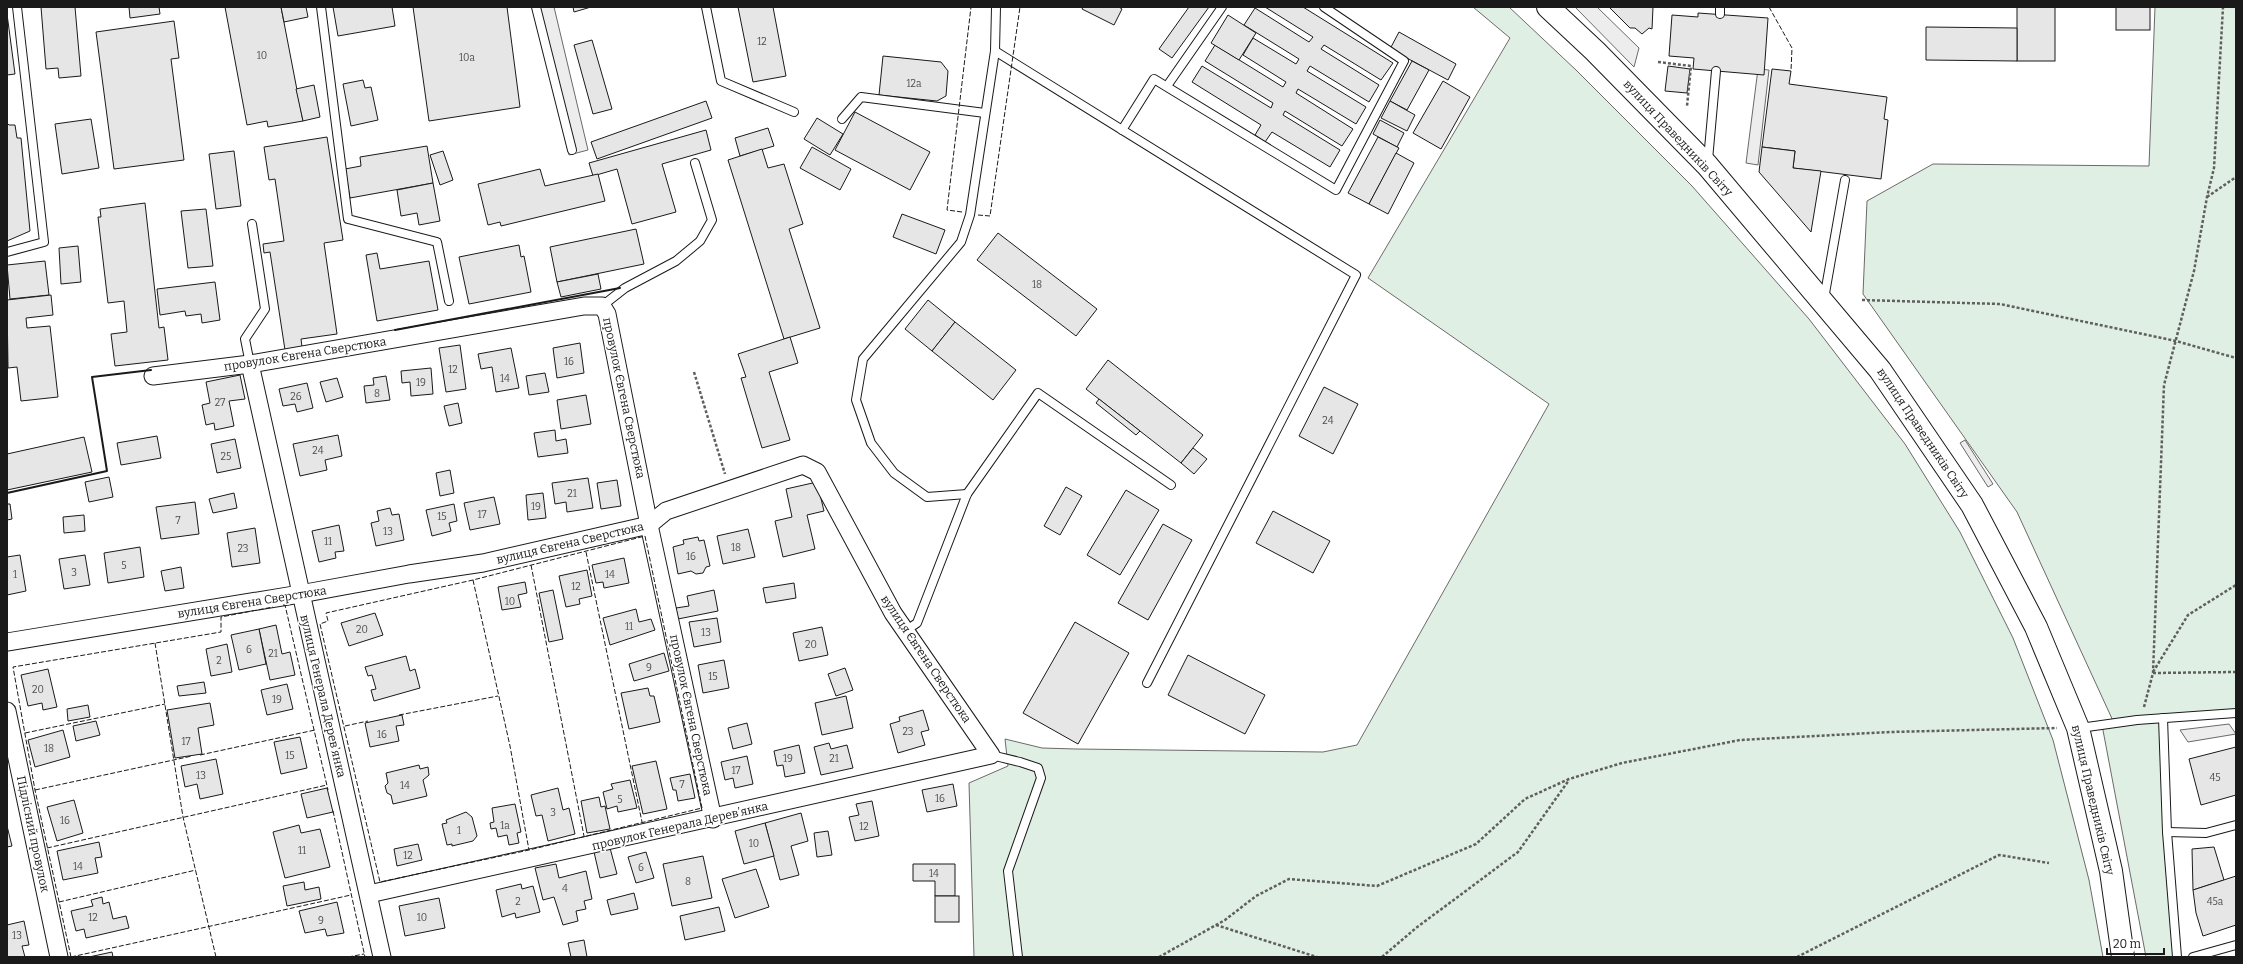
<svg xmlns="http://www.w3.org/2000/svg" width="2243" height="964" font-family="Bitter,serif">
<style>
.green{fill:#e0efe3;stroke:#6a6a6a}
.parking{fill:#ededed;stroke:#6a6a6a}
.building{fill:#e6e6e6;stroke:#1a1a1a}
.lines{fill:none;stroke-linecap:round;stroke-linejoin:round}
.lane-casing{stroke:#1a1a1a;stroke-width:10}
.street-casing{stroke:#1a1a1a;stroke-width:19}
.secondary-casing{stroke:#1a1a1a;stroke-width:24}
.path{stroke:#5f5f5f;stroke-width:2.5;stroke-dasharray:3 2;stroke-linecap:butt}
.lane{stroke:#fff;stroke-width:8}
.street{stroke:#fff;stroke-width:17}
.secondary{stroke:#fff;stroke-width:22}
.fence{stroke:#1a1a1a;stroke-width:1;stroke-dasharray:5 2;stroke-linecap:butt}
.wall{stroke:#1a1a1a;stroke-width:2}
.labels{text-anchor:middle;stroke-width:3;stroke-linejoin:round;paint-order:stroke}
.number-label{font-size:10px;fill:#4d4d4d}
.street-label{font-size:12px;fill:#1a1a1a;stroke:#fff}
</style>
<rect width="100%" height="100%" fill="#fff"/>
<g class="green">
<polygon points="1473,7 1509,7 1576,70 1692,186 1809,319 1905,444 1960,532 2013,638 2053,740 2089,880 2103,957 974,957 969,783 1008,766 1005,739 1042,748 1076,749 1323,752 1357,745 1549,404 1368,278 1510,38"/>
<polygon points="2155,7 2236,7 2236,713 2163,718 2176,957 2146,957 2102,725 2114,723 2017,512 1863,294 1867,201 1933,164 2149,166"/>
</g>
<g class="parking">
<polygon points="533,7 554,7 588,150 569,155"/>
<polygon points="1575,7 1597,7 1639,48 1634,67"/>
<polygon points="1758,69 1769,70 1758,165 1746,163"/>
<polygon points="1965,440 1993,484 1988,487 1960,443"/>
<polygon points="2229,724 2236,734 2188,742 2180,730"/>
</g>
<g class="building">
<polygon points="41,7 75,7 81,76 59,78 58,68 46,69"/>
<polygon points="129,7 159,7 160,14 130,18"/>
<polygon points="225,7 281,7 303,121 268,127 267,121 247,125"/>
<polygon points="281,7 306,7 308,17 284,22"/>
<polygon points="333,7 392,7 395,26 338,36"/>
<polygon points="413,7 507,7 520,107 429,121"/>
<polygon points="573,7 591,7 574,12"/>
<polygon points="738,7 773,7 786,76 753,82"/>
<polygon points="1083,7 1119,7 1122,9 1114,25 1082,9"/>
<polygon points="1189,7 1209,7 1172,58 1159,49"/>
<polygon points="1265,7 1303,7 1393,63 1381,80 1324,45 1321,49 1379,85 1369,102 1310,66 1307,71 1366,107 1356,124 1298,89 1296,93 1353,129 1342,146 1285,111 1283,115 1340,150 1330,167 1272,132 1265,142 1255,135 1261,125 1192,82 1202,66 1271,108 1273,103 1205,61 1215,45 1283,87 1286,82 1243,55 1253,38 1296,64 1299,59 1244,25 1255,8 1309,42 1313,37"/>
<polygon points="1609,7 1653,7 1652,29 1649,28 1642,34 1635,28 1630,28"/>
<rect x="2017" y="7" width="38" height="54"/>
<rect x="2116" y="7" width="34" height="23"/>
<polygon points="1698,13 1768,18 1764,75 1693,69 1694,58 1669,56 1672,15 1698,17"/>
<polygon points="7,14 15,74 7,75"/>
<polygon points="1228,15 1256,33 1239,60 1211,43"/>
<polygon points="174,21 179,58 171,59 184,160 114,169 96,32"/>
<polygon points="1926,27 2017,28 2017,61 1926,60"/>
<polygon points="1399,32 1456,64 1448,80 1390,49"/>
<polygon points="592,40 612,109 593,114 574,45"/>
<polygon points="883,56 941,62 948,71 946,96 937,101 879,95"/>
<polygon points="1412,61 1429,70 1407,110 1390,101"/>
<polygon points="1668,66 1690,69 1687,93 1665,91"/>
<polygon points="1772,69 1791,71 1789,84 1887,97 1884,119 1888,120 1881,179 1793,168 1795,151 1762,147"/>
<polygon points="363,80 365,88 371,87 378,120 351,126 343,84"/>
<polygon points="1443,81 1470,97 1441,149 1413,133"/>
<polygon points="314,85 320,117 303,121 296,89"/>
<polygon points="706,101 712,118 597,159 591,142"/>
<polygon points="1390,101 1415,115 1407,131 1381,118"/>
<polygon points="855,112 930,152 910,190 835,150"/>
<polygon points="817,118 843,134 830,155 804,139"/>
<polygon points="91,119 99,168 62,174 55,124"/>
<polygon points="1380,120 1404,133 1397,147 1373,134"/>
<polygon points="7,123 9,125 15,125 17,138 21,138 30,231 7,241"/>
<polygon points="768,128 774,146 740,156 735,138"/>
<polygon points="706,130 711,150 662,164 676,212 632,224 617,169 593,176 589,163"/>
<polygon points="327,137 343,240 324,243 337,334 301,339 302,347 285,350 270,252 264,253 263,244 284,241 275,179 269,180 264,147"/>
<polygon points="1378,137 1399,148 1369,204 1348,193"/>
<polygon points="427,146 433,183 350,198 345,169 361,166 360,157"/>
<polygon points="812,147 851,169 840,190 800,168"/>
<polygon points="1762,147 1795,151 1793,168 1821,171 1811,232 1759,172"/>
<polygon points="762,149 768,168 784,164 803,224 789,229 820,328 784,339 728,160"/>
<polygon points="234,151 241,206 216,209 209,154"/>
<polygon points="443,151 453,180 440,185 430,155"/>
<polygon points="1396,153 1414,163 1388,214 1369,204"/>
<polygon points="540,169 545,186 598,174 605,201 501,226 500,222 488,225 478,184"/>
<polygon points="433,183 440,221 419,225 417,213 401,216 397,190"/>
<polygon points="145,203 159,328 164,327 168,360 115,366 111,334 127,332 124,301 108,303 98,217 101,217 100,209"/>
<polygon points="206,209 213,266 188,268 181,211"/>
<polygon points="902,214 945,230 936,254 893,237"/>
<polygon points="636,229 644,264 557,282 550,247"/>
<polygon points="998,233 1097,309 1076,336 977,260"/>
<polygon points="519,245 521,257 524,256 531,292 469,304 459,257"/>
<polygon points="78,246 81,282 61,284 59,248"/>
<polygon points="377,253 380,269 429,261 438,310 377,321 366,255"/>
<polygon points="45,261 49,295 10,299 7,265"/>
<polygon points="598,274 601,289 561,297 557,282"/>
<polygon points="215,282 220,320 202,323 201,314 186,316 185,311 160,315 157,289"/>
<polygon points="51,295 53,315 26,318 27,328 50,326 58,397 21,401 17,367 8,368 7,300"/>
<polygon points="928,300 955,322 932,351 905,329"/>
<polygon points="955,322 1016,370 993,400 932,351"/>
<polygon points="790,337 798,363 769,372 790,440 762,448 741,378 746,377 738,354"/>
<polygon points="580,343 584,373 557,378 553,348"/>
<polygon points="460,345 466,389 446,392 439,348"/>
<polygon points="511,348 519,388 496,392 492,367 481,369 478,354"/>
<polygon points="1108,360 1203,435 1181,463 1086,389"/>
<polygon points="431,368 433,394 411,396 410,382 402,383 401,371"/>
<polygon points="545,373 549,392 529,395 526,376"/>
<polygon points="240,375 245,399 229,401 234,426 215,430 214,423 206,425 202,405 210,403 206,382"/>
<polygon points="386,376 390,400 366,403 364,386 374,385 373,378"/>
<polygon points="337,378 343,397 326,402 320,382"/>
<polygon points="307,383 313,408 297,412 295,404 283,406 279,389"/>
<polygon points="1324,387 1358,404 1333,454 1299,436"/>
<polygon points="586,395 591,424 561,429 557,400"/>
<polygon points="1099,399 1140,431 1136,435 1096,403"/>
<polygon points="458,403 462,423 449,426 444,406"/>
<polygon points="555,430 556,441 566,439 568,453 538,457 534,433"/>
<polygon points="338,435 342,456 325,460 327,470 300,476 293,444"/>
<polygon points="157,436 161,458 121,465 117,443"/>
<polygon points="84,437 92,472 7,490 7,454"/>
<polygon points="235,439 241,468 217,473 211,444"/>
<polygon points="1193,448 1207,459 1194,474 1181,463"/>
<polygon points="450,470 454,493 440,496 436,473"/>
<polygon points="109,477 113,497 89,502 85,482"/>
<polygon points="588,478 593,508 567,512 566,502 555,504 552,483"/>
<polygon points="617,480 621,506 601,509 597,483"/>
<polygon points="817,482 824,511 807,515 815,549 783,557 775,521 792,517 786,489"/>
<polygon points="1066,487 1082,496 1060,535 1044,526"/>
<polygon points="1126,490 1159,510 1120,575 1087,555"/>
<polygon points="234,493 237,508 213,513 209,499"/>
<polygon points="543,493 546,518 528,520 526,495"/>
<polygon points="494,497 500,524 470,530 464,503"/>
<polygon points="195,502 199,534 161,539 156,507"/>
<polygon points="7,504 10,504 12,519 7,520"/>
<polygon points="454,504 457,521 449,523 451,531 432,536 426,510"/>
<polygon points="390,508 392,515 399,514 404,540 376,546 371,523 379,521 377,511"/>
<polygon points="1273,511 1330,541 1313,573 1256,543"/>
<polygon points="84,515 85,531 64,533 63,517"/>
<polygon points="1163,524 1192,540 1148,620 1118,603"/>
<polygon points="339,525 344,551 335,552 336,558 319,562 312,531"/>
<polygon points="255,528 260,563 232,567 227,533"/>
<polygon points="748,529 755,557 723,564 717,536"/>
<polygon points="698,537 699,541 704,540 710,566 706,567 703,573 696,574 691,571 678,574 673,547 684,544 683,540"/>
<polygon points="140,547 144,577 108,583 104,553"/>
<polygon points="20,555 26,591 7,595 7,557"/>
<polygon points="85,555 90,585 64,589 59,559"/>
<polygon points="624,558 629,583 604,588 603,582 596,583 592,565"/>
<polygon points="181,567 184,588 165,591 161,571"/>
<polygon points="587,570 592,596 579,599 580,604 566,607 559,576"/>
<polygon points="525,582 527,593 518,595 521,607 502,610 498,587"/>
<polygon points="794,583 796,598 766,603 763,588"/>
<polygon points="553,590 563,639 549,642 539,593"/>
<polygon points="714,590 718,611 678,619 676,608 689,606 687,596"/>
<polygon points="636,609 639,622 651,619 655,630 610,645 603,618"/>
<polygon points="375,613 383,635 349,646 341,623"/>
<polygon points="717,618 721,642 694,647 689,622"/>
<polygon points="1075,622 1129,653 1078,744 1023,713"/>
<polygon points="276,625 282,654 290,652 295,675 270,680 259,629"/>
<polygon points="822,627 828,655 799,661 793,633"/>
<polygon points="259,629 266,664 239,670 231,635"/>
<polygon points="227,644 232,672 211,676 206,649"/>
<polygon points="664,653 669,671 634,681 629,664"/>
<polygon points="1188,655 1265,695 1245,734 1168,695"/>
<polygon points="406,656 410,671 415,669 420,688 374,701 371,690 376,689 372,675 368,676 365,667"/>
<polygon points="724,660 729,688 703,693 698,665"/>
<polygon points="845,668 853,690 836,696 828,674"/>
<polygon points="48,669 57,707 43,710 42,703 28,706 21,675"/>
<polygon points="204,682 206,693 179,696 177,686"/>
<polygon points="287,684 293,709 267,715 261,690"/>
<polygon points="648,688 650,696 654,696 660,722 629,729 621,693"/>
<polygon points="846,696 853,728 822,735 815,703"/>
<polygon points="210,703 214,725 198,728 202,754 175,758 167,710"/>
<polygon points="88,705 90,717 68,721 67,709"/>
<polygon points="923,710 929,730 921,732 925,745 898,753 890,724 900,721 899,717"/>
<polygon points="402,715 404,725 396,726 399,741 370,747 365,723"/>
<polygon points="96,721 100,735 76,741 73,726"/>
<polygon points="747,723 752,744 733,749 728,728"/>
<polygon points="63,730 70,757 35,767 28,740"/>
<polygon points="300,737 307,768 281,774 274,742"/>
<polygon points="829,743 831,749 847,745 853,768 821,775 814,747"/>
<polygon points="799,745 805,773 785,777 783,765 777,766 774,751"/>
<polygon points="2236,747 2236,795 2201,805 2189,759"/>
<polygon points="747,756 753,784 735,788 733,778 725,780 721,762"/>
<polygon points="216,759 223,794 200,799 197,784 185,787 181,766"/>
<polygon points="656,761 667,809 643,814 632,766"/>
<polygon points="419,765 420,769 428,767 429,775 423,780 427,796 393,804 391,795 387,793 385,786 388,783 386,773"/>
<polygon points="690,774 695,798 678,801 676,790 673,790 670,778"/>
<polygon points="630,780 637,808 618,812 617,806 607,809 603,792 613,789 611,784"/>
<polygon points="953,784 957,806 927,812 922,790"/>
<polygon points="327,788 333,812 307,818 301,794"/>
<polygon points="558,788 563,810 569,808 575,834 548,841 542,815 536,816 531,795"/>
<polygon points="599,797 601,807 605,806 610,829 587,833 581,801"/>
<polygon points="74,800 83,833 57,841 47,807"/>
<polygon points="872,801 879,836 855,841 849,817 859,815 856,804"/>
<polygon points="515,804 521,832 517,833 519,843 509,845 507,835 498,837 496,828 491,829 490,823 494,822 492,808"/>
<polygon points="466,812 472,817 477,836 473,841 452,846 452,844 447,845 442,824 447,823 446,820"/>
<polygon points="801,813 808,841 791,846 799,875 780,880 765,823"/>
<polygon points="765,823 774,856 744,864 735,831"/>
<polygon points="299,825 301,833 320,829 330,867 285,878 273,832"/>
<polygon points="7,826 12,846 7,847"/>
<polygon points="828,831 832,855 817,857 814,833"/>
<polygon points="99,842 102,857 95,858 98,873 63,880 57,851"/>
<polygon points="418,844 422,860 397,866 394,849"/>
<polygon points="2214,847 2224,880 2193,890 2192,849"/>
<polygon points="610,848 617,874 600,878 594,852"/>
<polygon points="646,852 654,878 636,883 628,857"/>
<polygon points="703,856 712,898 672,906 663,864"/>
<polygon points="556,864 559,878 586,871 592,899 584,901 586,909 576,911 578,921 563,925 554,897 543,900 535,868"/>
<polygon points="913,864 955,864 955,896 935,896 935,881 913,881"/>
<polygon points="756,869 769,907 735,918 722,879"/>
<polygon points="2236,876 2236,925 2203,936 2196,913 2193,890"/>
<polygon points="304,882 305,890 319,887 321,899 287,906 283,886"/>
<polygon points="521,884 522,889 533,886 540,912 516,918 515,913 502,917 496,890"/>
<polygon points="634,893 638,909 611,915 607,900"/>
<rect x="935" y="896" width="24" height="26"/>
<polygon points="102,897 103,904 109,902 113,919 126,916 129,928 86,938 84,929 76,931 71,911 93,906 91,900"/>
<polygon points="439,898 445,928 405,936 399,906"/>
<polygon points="337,902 344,933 327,936 325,929 305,933 299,911"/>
<polygon points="719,907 725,931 685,940 680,916"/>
<polygon points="24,921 29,945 22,946 25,957 7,957 7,925"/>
<polygon points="584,940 587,957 571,957 568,943"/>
<polygon points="112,952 113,957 89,957"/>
</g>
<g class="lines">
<g class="lane-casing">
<g id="lane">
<polyline points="321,7 348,219 437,242 449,301"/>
<polyline points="536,7 572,150"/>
<polyline points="706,7 721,81 794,112"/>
<polyline points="1720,14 1720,7"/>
<polyline points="995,51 1356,275 1147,683"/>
<polyline points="1167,86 1222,7"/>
<polyline points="842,119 861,97 985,113"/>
<polyline points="1122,130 1154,79 1336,190 1404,61 1324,7"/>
<polyline points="1708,160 1716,71"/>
<polyline points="7,252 44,242 17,7"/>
<polyline points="1824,299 1845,180"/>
<polyline points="602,306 625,288 676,261 700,241 712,220 695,163"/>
<polyline points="250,364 245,339 265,309 252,224"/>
<polyline points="967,494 927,497 894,473 871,443 856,400 863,359 961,242 970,215 995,51 996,7"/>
<polyline points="905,631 917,623 967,494 1038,393 1171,485"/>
<polyline points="2163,718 2167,832 2177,957"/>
<polyline points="2080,728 2137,720 2236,713"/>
<polyline points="991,755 1020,762 1038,768 1041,778 1008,871 1018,957"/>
<polyline points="2167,832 2206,833 2236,825"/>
<polyline points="2193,957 2236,945"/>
</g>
</g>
<g class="street-casing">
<g id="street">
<polyline points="250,364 382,957"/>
<polyline points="153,376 250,364 584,306 602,306 607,314 649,525 713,819"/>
<polyline points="7,642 300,594 409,574 483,563 649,525 666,511 803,465 817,472 893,613 991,755 369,894"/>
<polyline points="7,711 59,957"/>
</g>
</g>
<g class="secondary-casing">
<polyline id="secondary" points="1548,7 1595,51 1707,165 1880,370 1972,505 2036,627 2078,728 2111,871 2123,957"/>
</g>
<g class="path">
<polyline points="1658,62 1691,66 1687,106"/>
<polyline points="2207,197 2236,177"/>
<polyline points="1862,300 2000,304 2176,341 2236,358"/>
<polyline points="694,372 725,474"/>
<polyline points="2153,672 2188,615 2236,585"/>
<polyline points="2153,673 2236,672"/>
<polyline points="2144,707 2153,673 2164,385 2194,271 2207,197 2214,168 2223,7"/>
<polyline points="1216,925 1317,957"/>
<polyline points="1159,957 1225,920 1256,896 1289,879 1377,886 1476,844 1525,799 1569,779 1622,763 1740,740 1890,732 2057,728"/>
<polyline points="1382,957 1416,928 1518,852 1569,780"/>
<polyline points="1797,957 1999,855 2049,863"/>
</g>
<use href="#lane" class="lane"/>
<use href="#street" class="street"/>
<use href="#secondary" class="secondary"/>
<g class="fence">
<polyline points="1769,7 1792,48 1791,71"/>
<polyline points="962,212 947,210 971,7"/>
<polyline points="978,215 990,216 1020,7"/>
<polygon points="645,536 702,808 529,850 380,882 320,624 328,621 326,613 473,580"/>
<polyline points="586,552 642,822"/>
<polyline points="531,565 584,836"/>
<polyline points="473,580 510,746 529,850"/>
<polyline points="283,605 285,605 328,790"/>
<polyline points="155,643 183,817 216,957"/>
<polyline points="399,715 498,696"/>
<polyline points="345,726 368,721"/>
<polyline points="25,733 165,704"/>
<polyline points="200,755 315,730"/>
<polyline points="35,790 192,756"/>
<polyline points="333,811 365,957"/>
<polyline points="47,848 327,785"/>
<polyline points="59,902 196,870"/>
<polyline points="71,957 35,790 13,667 221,632 221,617 273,607"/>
<polyline points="71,957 351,895"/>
<polyline points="348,957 364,954"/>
</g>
<g class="wall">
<polyline points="395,330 620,288"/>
<polyline points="7,493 107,471 92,377 151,370"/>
</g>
</g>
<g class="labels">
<g class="number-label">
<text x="762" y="45">12</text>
<text x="262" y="59">10</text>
<text x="467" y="61">10а</text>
<text x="914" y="87">12а</text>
<text x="1037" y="288">18</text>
<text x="569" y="365">16</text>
<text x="453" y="373">12</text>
<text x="505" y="382">14</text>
<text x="421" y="386">19</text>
<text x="377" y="397">8</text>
<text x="296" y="400">26</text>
<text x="220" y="406">27</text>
<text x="1328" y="424">24</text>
<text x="318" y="454">24</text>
<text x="226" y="460">25</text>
<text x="572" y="497">21</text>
<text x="536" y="510">19</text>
<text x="482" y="518">17</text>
<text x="442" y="520">15</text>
<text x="178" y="524">7</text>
<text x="388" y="535">13</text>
<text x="328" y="545">11</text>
<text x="736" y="551">18</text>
<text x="243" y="552">23</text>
<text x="691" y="560">16</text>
<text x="124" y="569">5</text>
<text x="74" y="576">3</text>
<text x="15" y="578">1</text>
<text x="610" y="578">14</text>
<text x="576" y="590">12</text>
<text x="510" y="605">10</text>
<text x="629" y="630">11</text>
<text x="362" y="633">20</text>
<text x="706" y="636">13</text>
<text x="811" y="648">20</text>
<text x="249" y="653">6</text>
<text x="273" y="657">21</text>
<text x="219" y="664">2</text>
<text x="649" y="671">9</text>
<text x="713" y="680">15</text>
<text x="38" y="693">20</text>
<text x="277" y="703">19</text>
<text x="908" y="735">23</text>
<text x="382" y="738">16</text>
<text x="186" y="745">17</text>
<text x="49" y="752">18</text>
<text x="290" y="759">15</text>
<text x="788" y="762">19</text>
<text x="834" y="762">21</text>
<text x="736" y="774">17</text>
<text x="201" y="779">13</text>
<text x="2215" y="781">45</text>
<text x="682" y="788">7</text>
<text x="405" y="789">14</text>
<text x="940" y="802">16</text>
<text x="620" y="803">5</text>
<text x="553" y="816">3</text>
<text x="65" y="824">16</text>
<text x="505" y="829">1а</text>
<text x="864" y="830">12</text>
<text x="459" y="834">1</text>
<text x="754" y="847">10</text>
<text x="302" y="854">11</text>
<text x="408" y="859">12</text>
<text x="78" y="870">14</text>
<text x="641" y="871">6</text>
<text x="934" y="877">14</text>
<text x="688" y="885">8</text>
<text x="565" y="892">4</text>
<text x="518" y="905">2</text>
<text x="2215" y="905">45а</text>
<text x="93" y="921">12</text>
<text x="422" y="921">10</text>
<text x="321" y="924">9</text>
<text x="17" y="939">13</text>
</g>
<g class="street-label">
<text transform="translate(1678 138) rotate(47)" y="4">вулиця Праведників Світу</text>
<text transform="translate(305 354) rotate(-9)" y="4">провулок Євгена Сверстюка</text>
<text transform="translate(624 398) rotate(78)" y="4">провулок Євгена Сверстюка</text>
<text transform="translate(1923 433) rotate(56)" y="4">вулиця Праведників Світу</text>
<text transform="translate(570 543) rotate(-13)" y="4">вулиця Євгена Сверстюка</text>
<text transform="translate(252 602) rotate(-9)" y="4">вулиця Євгена Сверстюка</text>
<text transform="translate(926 659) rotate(56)" y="4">вулиця Євгена Сверстюка</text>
<text transform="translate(323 696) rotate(77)" y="4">вулиця Генерала Деревʼянка</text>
<text transform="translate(691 715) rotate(78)" y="4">провулок Євгена Сверстюка</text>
<text transform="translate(2093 800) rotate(77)" y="4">вулиця Праведників Світу</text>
<text transform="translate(680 826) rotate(-13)" y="4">провулок Генерала Деревʼянка</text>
<text transform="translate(33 834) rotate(78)" y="4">Підлісний провулок</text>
</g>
</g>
<rect width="2243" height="964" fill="none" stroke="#1a1a1a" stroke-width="16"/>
<path d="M2107 948v6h57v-6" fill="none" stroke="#1a1a1a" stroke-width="2"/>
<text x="2113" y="948" font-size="12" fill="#1a1a1a" stroke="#ffffff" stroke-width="3" paint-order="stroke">20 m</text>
</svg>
